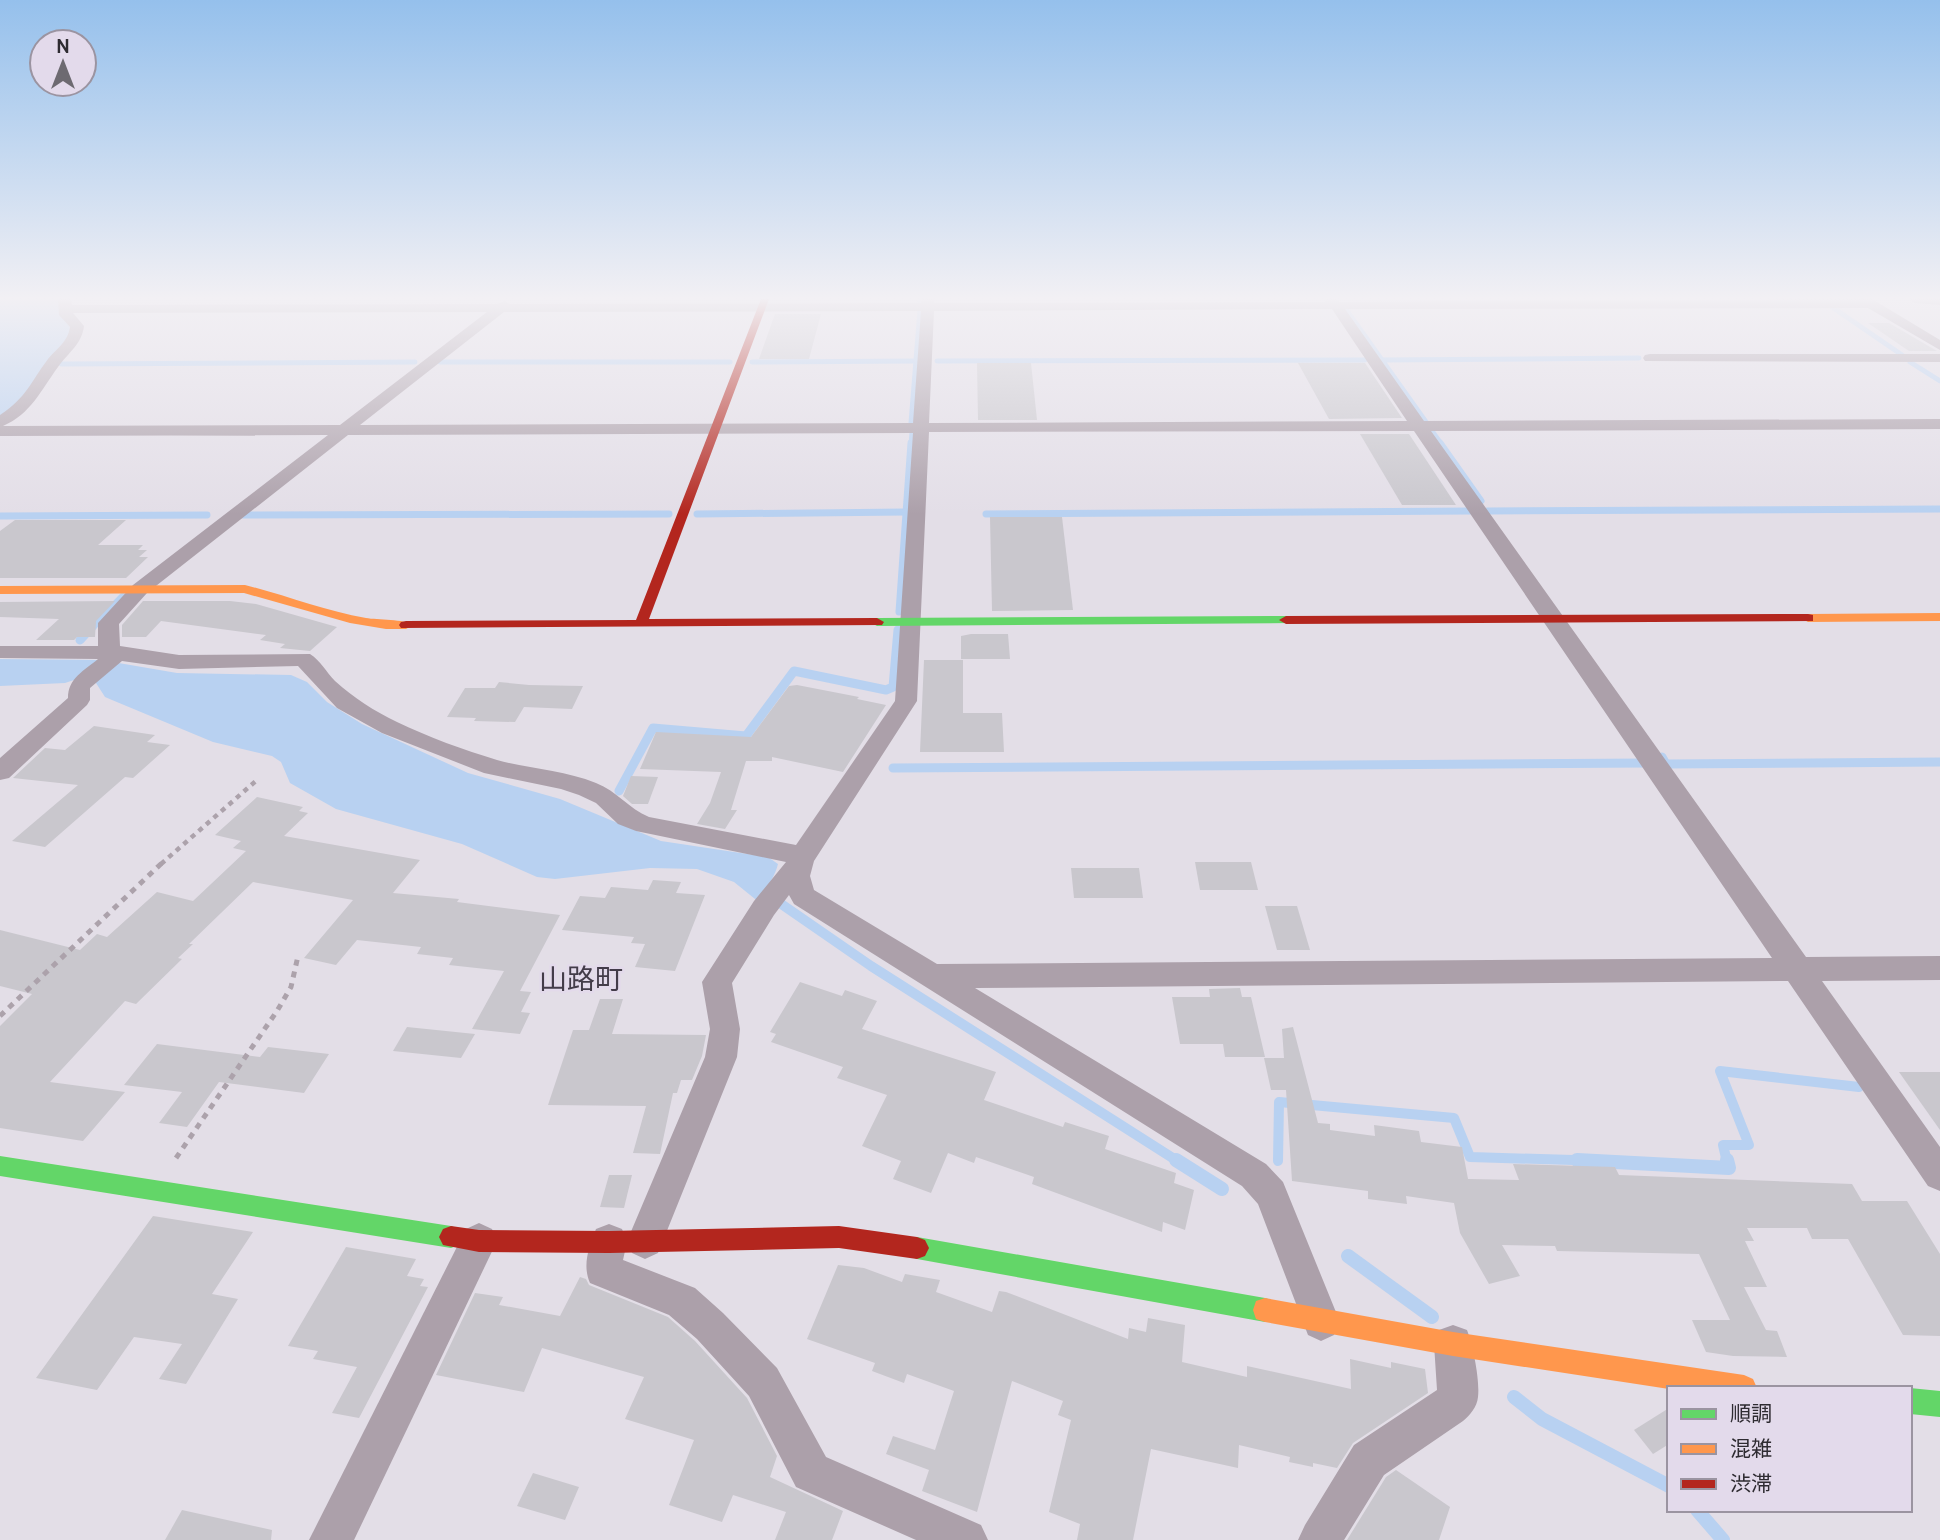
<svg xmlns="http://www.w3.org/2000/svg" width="1940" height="1540" font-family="Cabin,'Noto Sans JP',sans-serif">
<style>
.water{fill:#b8d1f1}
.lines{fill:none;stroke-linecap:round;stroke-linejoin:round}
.stream-far4{stroke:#b8d1f1;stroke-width:5}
.stream-far3{stroke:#b8d1f1;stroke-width:7}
.stream-far2{stroke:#b8d1f1;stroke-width:9}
.stream-far1{stroke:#b8d1f1;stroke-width:10}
.stream{stroke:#b8d1f1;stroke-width:14}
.building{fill:#c9c7cd}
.path-far1{stroke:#aca2ab;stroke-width:4.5;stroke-dasharray:5 5;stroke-linecap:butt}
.path{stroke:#aca2ab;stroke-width:5;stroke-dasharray:6 6;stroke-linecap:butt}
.street{fill:#aca0aa;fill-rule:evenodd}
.fast{fill:#63d668;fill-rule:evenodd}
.slow{fill:#ff974d;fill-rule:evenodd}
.jam{fill:#b3261e;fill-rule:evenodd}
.labels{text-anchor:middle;stroke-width:5;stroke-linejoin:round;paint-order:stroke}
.near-quarter-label{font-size:28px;fill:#433c49;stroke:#e3daeb}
</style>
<rect width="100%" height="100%" fill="#e3dee7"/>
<g class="water">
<polygon points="0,299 58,299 72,333 39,380 0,419"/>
<path d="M 0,659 L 101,660 L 177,673 L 291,675 L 307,682 L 327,702 L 362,724 L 468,773 L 560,799 L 661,841 L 768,857 L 778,864 C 775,877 765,889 760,903 L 734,882 L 697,869 L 650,868 L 555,879 L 537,877 L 462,844 L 336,809 L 290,783 L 281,762 L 272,756 L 213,742 L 112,700 L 105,697 L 96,683 L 74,680 L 65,683 L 0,686 Z"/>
</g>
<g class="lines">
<g class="stream-far4">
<polyline points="920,302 921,299"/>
<polyline points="1832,307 1902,355"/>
<polyline points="1345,308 1426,422"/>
<polyline points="1381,360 1639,358"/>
<polyline points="937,361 1365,360"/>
<polyline points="440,362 730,362"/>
<polyline points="752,362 916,361"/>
<polyline points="1910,362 1940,381"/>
<polyline points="61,364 415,362"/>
<polyline points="911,423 920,310"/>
<polyline points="1432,431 1442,445"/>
<polyline points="911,445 912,433"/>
</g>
<g class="stream-far3">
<polyline points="1440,443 1481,501"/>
<polyline points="1487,511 1940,509"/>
<polyline points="697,514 906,512"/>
<polyline points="986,514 1470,511"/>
<polyline points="243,515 669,514"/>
<polyline points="0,516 207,515"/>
<polyline points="899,612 911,443"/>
<polyline points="91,629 123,596"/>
</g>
<g class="stream-far2">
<polyline points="80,640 92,627"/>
<polyline points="1662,757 1666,764 1940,762"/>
<polyline points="893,768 1647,763"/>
<polyline points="619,791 653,728 746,736 794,671 886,690 893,687 898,630"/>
</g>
<g class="stream-far1">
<polyline points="774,899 871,966 1179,1162"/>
<polyline points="1278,1161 1279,1102 1454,1118 1470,1157 1639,1162"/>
<polyline points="1727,1162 1723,1145 1749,1145 1720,1071 1859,1087"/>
</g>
<g class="stream">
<polyline points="1176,1160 1222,1189"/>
<polyline points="1577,1160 1729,1168 1727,1160"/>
<polyline points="1348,1256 1432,1317"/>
<polyline points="1514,1397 1542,1419 1669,1486"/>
<polyline points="1697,1510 1723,1540"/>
</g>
</g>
<g class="building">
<polygon points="775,314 821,314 809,359 759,359"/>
<polygon points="1868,323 1889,323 1937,351 1909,351"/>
<polygon points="977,363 1031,363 1037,420 978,420"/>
<polygon points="1298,363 1365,363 1402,418 1329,419"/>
<polygon points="1360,434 1409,434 1456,505 1402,505"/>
<polygon points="990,517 1062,517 1073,610 992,611"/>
<polygon points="15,520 126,520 98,545 143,545 138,550 147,550 139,557 148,557 126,578 0,578 0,531"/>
<polygon points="115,601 96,621 95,637 77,637 74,640 36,640 59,619 0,617 0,602"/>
<polygon points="143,601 230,601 256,604 337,627 310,651 280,648 285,644 260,640 266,635 161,621 146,637 122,637 122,625"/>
<polygon points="971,634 1008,634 1010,659 961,659 961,636"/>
<polygon points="924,660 963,660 963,713 1002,713 1004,752 920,752"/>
<polygon points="499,682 529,685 583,686 572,709 524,707 515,722 474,721 476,718 447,717 465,688 495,688"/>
<polygon points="797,685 859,697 857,699 886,705 843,772 772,757 772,761 746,761 731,810 737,810 725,829 697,824 710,803 721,772 640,769 656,732 751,737 789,686"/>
<polygon points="94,726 155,735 147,742 170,745 133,778 125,777 45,847 12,841 78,785 13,778 45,748 65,750"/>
<polygon points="631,776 658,777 648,804 632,804 623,796"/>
<polygon points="257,797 303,807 299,811 308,813 284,836 420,860 393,893 459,899 457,902 560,915 520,991 531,992 521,1012 530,1013 520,1034 472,1029 504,971 449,965 453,958 417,954 421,947 357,940 336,965 304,958 353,900 253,882 189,944 193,944 178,958 182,959 136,1004 125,1001 50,1082 125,1092 83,1141 0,1128 0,1026 32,994 0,986 0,930 80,950 97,934 107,937 157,892 193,901 246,851 233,848 241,841 215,835"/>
<polygon points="1195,862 1251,862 1258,890 1200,890"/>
<polygon points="1071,868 1139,868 1143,898 1074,898"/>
<polygon points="653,880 681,882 676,893 705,895 675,971 635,967 645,944 631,943 634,937 562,930 580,896 605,898 611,887 648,890"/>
<polygon points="1265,906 1297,906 1310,950 1277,950"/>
<polygon points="800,982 842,996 845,990 877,1001 862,1029 996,1072 984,1100 1063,1127 1065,1122 1109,1136 1105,1149 1176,1173 1174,1183 1194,1190 1185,1230 1163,1222 1162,1232 1032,1184 1034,1177 976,1157 974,1163 948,1153 931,1193 893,1179 901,1161 862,1146 887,1095 837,1078 843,1067 771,1042 776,1034 770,1032"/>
<polygon points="1240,988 1242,997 1251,997 1265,1057 1225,1057 1223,1044 1180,1044 1172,997 1210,997 1209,989"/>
<polygon points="600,999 623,999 612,1034 706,1035 702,1056 692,1080 681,1080 677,1093 673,1093 660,1154 633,1153 646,1106 548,1105 573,1030 589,1030"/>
<polygon points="407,1027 475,1034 461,1058 393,1051"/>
<polygon points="1293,1027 1318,1123 1330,1124 1330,1130 1375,1136 1374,1125 1419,1131 1421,1142 1462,1147 1468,1179 1519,1180 1513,1164 1615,1167 1619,1175 1852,1184 1862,1201 1907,1201 1940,1254 1940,1336 1903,1335 1848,1239 1812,1239 1807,1228 1747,1228 1754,1241 1745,1241 1767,1287 1744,1287 1766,1330 1777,1331 1787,1357 1733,1356 1706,1352 1692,1320 1730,1320 1699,1254 1557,1251 1555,1246 1502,1245 1520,1276 1489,1284 1460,1233 1454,1203 1406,1196 1407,1204 1368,1199 1368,1191 1292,1181 1286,1090 1271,1090 1264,1058 1284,1058 1282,1029"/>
<polygon points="157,1044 260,1057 268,1047 329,1054 304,1093 219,1082 187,1127 159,1123 182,1092 124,1085"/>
<polygon points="1899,1072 1940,1072 1940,1130"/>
<polygon points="609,1175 632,1175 624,1208 600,1207"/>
<polygon points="153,1216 253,1232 212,1294 238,1299 186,1384 159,1379 182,1344 134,1337 97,1390 36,1378"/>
<polygon points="346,1247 416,1259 407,1276 424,1279 420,1286 428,1287 359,1418 332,1413 357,1367 313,1359 318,1351 288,1346"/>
<polygon points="838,1265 864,1268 902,1282 905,1274 940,1280 936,1292 992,1312 999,1291 1006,1292 1128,1339 1129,1328 1146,1332 1148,1318 1185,1325 1182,1362 1247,1377 1247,1366 1351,1389 1350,1359 1391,1368 1391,1362 1425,1369 1428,1393 1353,1443 1337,1468 1313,1463 1313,1467 1289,1462 1290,1457 1239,1445 1238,1468 1151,1449 1133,1540 1077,1540 1080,1524 1049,1512 1071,1420 1058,1415 1063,1401 1012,1381 977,1512 922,1491 929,1470 886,1454 893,1436 935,1450 954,1391 907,1374 904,1383 872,1371 875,1363 807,1339"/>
<polygon points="580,1277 586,1279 589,1285 668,1317 695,1341 747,1398 777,1456 770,1477 843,1511 832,1540 775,1540 786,1512 733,1495 722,1522 669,1505 694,1440 625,1419 644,1377 542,1348 524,1392 436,1375 475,1293 503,1297 499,1305 560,1316"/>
<polygon points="1669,1408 1669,1444 1653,1454 1634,1430"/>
<polygon points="1396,1470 1450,1507 1439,1540 1347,1540 1386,1477"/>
<polygon points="533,1473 579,1487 565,1520 517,1506"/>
<polygon points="182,1510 272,1530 271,1540 165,1540"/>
</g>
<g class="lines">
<polyline class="path-far1" points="161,864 257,780"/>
<g class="path">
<polyline points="0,1016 163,862"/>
<polyline points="176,1158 277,1011 291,987 298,956"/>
</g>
<g class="street">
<path d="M 58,299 L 71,299 L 72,305 L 497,304 L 504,301 L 510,304 L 921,303 L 922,299 L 934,299 L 934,303 L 1326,302 L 1325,299 L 1337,299 L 1339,302 L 1872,299 L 1940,340 L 1940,350 L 1868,308 L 1345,309 L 1424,421 L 1940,419 L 1940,429 L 1431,431 L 1806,957 L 1940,956 L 1940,980 L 1822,981 L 1940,1147 L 1940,1191 L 1928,1186 L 1788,981 L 975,988 L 1266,1164 L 1283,1182 L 1340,1322 L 1334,1335 L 1321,1341 L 1308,1335 L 1258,1204 L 1242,1186 L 794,904 L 789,895 L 774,915 L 732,983 L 740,1029 L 737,1057 L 658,1253 L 645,1259 L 632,1253 L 627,1241 L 705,1057 L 710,1029 L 702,982 L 754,901 L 786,862 L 636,831 L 618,824 L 596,803 L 579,795 L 561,789 L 484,773 L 382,733 L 337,708 L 298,666 L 179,669 L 122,661 L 90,688 L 90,700 L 87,705 L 9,778 L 0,780 L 0,758 L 68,698 C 68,678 84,671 98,659 L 0,658 L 0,646 L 98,646 L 98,623 L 133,585 L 328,435 L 0,436 L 0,415 C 27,397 30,383 48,359 C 57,348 68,342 70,327 L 59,315 ZM 1332,309 L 1407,421 L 929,423 L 934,311 ZM 921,311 L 913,423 L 360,425 L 504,312 ZM 487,312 L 340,425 L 3,426 C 31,414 41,390 58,367 C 68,353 82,344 84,326 L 73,313 ZM 1414,431 L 1772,958 L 937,964 L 814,890 L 810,876 L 814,861 L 917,701 L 929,432 ZM 913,433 L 895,701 L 796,845 L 649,817 C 629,809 617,791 596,783 C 564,770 530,769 497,760 C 464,750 428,737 397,722 C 374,711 354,698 335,681 C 326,672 321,661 310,654 L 179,655 L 120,646 L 119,624 L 147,593 L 348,435 Z"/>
<polygon points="1908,299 1940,299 1940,305 1915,303"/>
<polygon points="1650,354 1940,354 1940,362 1645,361 1643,358 1645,355"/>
<polygon points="479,1223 492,1229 497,1241 354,1540 309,1540 466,1229"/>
<path d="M 609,1224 L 622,1229 L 627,1242 L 623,1260 L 695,1288 L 723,1313 L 777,1368 L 826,1457 L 981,1525 L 988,1540 L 916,1540 L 796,1487 L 749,1396 L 697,1339 L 669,1315 L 590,1283 C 582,1265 589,1247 596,1229 Z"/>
<path d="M 1453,1325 L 1467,1330 C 1473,1346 1480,1380 1478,1397 C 1477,1407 1470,1415 1463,1421 L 1384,1475 L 1344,1540 L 1298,1540 L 1305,1525 L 1354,1445 L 1437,1390 L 1434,1344 L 1439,1330 Z"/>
</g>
<g class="fast">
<polygon points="1286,616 1291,617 1291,623 877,626 870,622 877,618"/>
<polygon points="0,1156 451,1226 459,1229 463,1237 459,1245 451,1248 0,1176"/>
<polygon points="917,1237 1265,1298 1274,1301 1277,1310 1274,1319 1265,1322 917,1259 909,1256 905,1248 909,1240"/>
<polygon points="1910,1388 1940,1391 1940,1417 1910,1414"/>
</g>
<g class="slow">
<path d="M 245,585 C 285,595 325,611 366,618 C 377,620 405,619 413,625 L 406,629 L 386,629 L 350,623 L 244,593 L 0,594 L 0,586 Z"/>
<polygon points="1940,613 1940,621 1808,622 1801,618 1808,614"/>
<polygon points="1265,1298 1453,1332 1744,1375 1753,1379 1757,1388 1669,1389 1453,1356 1265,1322 1256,1319 1253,1310 1256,1301"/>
</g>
<g class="jam">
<polygon points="761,299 769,299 649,619 877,618 884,622 882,625 401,628 399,625 401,622 406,621 636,620"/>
<polygon points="1808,614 1813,615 1813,621 1286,624 1279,620 1286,616"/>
<polygon points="451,1226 479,1230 609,1231 839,1226 917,1237 925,1240 929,1248 925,1256 917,1259 839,1248 609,1253 479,1252 443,1245 439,1237 443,1229"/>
</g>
</g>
<linearGradient id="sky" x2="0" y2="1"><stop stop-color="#95c0ec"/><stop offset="0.58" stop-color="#f2f0f4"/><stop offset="1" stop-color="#f2f0f4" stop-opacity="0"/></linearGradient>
<rect width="1940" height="514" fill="url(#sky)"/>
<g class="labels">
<g class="near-quarter-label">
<text x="581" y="989">山路町</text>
</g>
</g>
<rect x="1667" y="1386" width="245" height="126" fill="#e3daeb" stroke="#9b94a1" stroke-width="2"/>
<rect x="1681" y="1409" width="35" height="10" fill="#63d668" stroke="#9b94a1" stroke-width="2"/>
<text x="1730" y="1421" font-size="21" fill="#2e2b31">順調</text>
<rect x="1681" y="1444" width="35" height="10" fill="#ff974d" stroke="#9b94a1" stroke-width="2"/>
<text x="1730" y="1456" font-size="21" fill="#2e2b31">混雑</text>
<rect x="1681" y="1479" width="35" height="10" fill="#b3261e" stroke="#9b94a1" stroke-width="2"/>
<text x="1730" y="1491" font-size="21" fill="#2e2b31">渋滞</text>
<g transform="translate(63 63)"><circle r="33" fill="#e3daeb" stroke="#9b94a1" stroke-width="2"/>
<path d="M0-5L12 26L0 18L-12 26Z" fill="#6d6a71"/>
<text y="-10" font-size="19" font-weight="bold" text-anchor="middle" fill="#2e2b31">N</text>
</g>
</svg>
